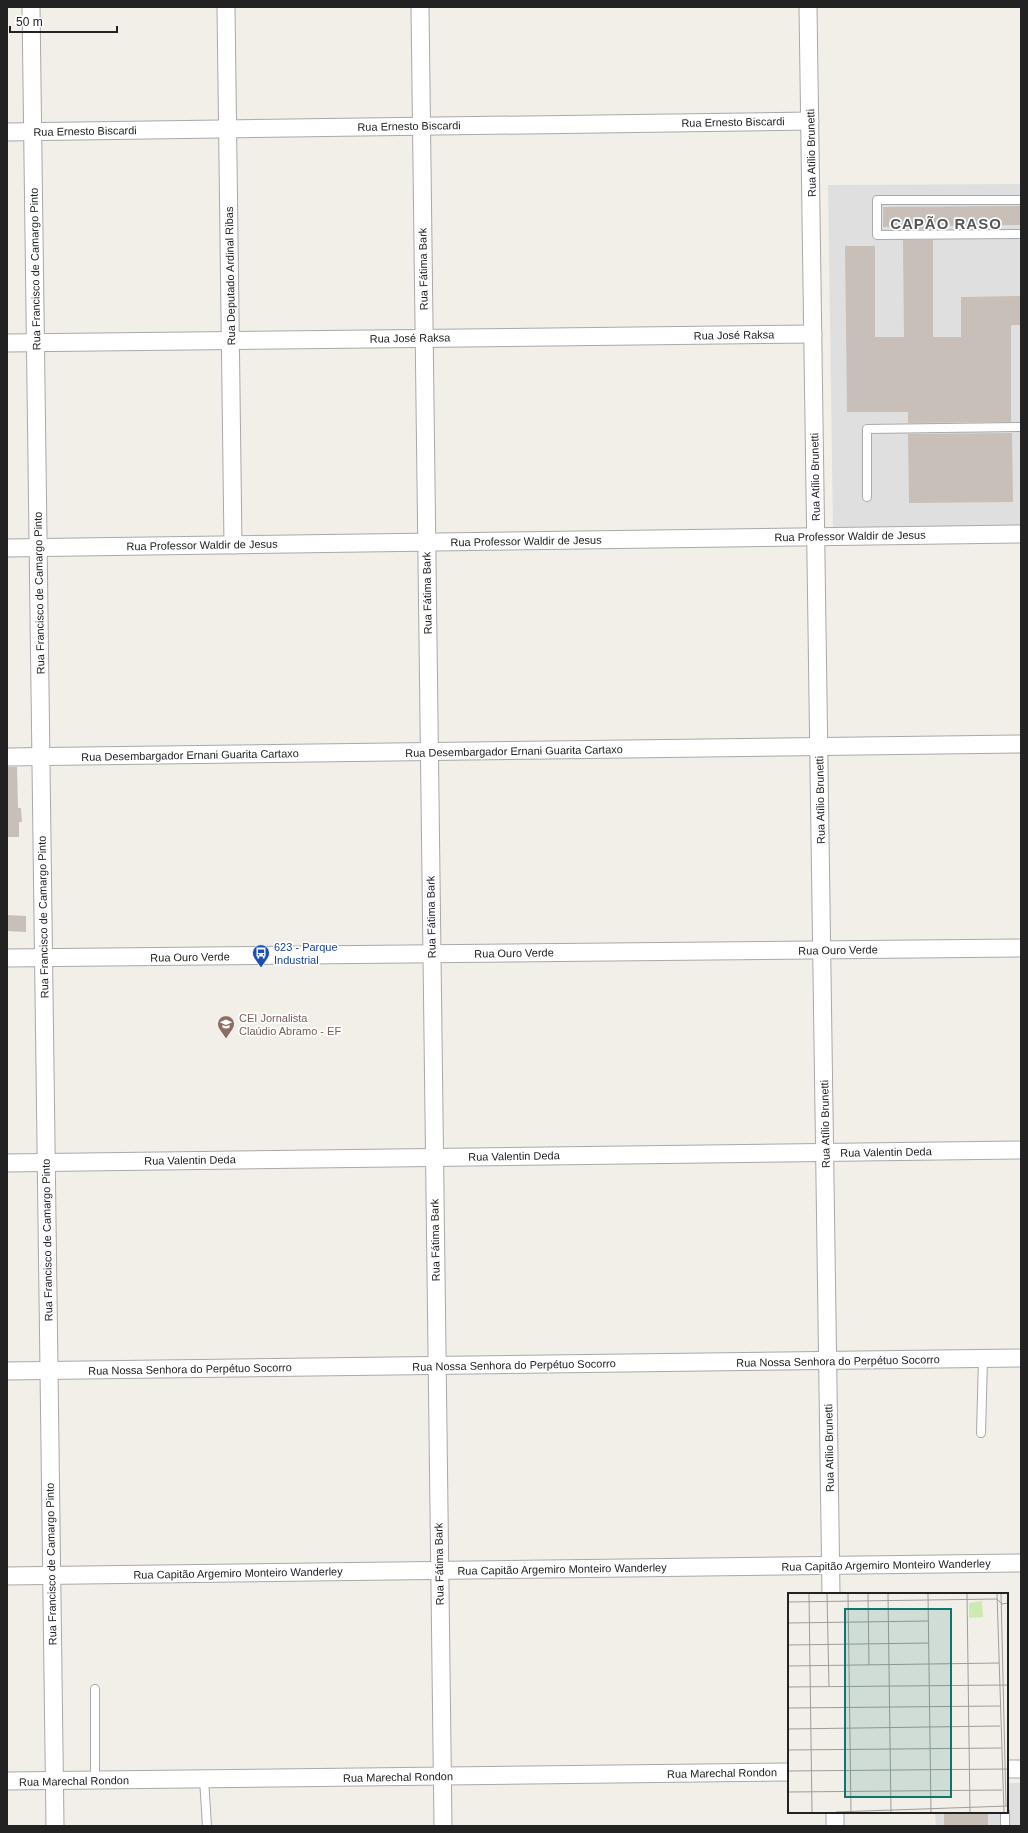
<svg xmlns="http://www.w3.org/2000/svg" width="1028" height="1833" font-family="Helvetica,sans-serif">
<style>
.residential{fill:#e0dfdf}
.building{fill:#c7bfb8}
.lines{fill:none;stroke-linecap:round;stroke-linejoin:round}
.service-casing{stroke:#a9a9a9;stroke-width:10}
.minor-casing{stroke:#a9a9a9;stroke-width:19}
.service{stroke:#fff;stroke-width:8}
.minor{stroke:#fff;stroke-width:17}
.labels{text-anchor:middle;stroke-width:3.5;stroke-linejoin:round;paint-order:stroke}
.street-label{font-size:11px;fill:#222;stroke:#fff}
.transit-label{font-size:11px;fill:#164399;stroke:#fff;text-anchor:start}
.education-label{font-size:11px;fill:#785e54;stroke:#fff;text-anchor:start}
.district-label{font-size:15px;font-weight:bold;letter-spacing:1px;fill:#555;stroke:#fff}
.inset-road{fill:none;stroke:#9f9d99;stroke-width:1}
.view{fill:#0f766e;fill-opacity:0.15;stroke:#0f766e;stroke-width:2}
.inset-edge{fill:none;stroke:#222;stroke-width:2}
</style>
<rect width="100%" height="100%" fill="#f2efe9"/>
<g class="residential">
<polygon points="1021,184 1021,525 833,528 828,185"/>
<polygon points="1007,1783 1021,1783 1021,1826 936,1826 935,1812 1007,1812"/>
</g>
<g class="building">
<polygon points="1021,206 1021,225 933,226 933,229 903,229 903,227 883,227 883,207"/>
<polygon points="903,240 933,240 933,337 961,337 961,297 1021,296 1021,325 1011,325 1011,422 908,423 908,412 847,412 845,246 875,246 875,337 904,337"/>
<polygon points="1012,433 1013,502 909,503 908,434"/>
<polygon points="7,767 17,767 18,808 21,808 22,822 19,822 19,837 7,837"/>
<polygon points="7,915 26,916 26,932 7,931"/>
<rect x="944" y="1812" width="44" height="14"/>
</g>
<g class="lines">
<g class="service-casing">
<g id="service">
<polyline points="1021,200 877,200 877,235 1021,234"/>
<polyline points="867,497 867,429 1021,427"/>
<polyline points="981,1433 983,1359"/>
<polyline points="204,1779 207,1826"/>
<polyline points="95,1780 95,1689"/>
<polyline points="1005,1812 1005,1826"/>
</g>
</g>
<g class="minor-casing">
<g id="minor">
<polyline points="31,7 55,1826"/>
<polyline points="226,7 233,545"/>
<polyline points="420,7 443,1826"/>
<polyline points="808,7 831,1594"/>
<polyline points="7,132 810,121"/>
<polyline points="7,343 813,334"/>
<polyline points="7,548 1021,534"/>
<polyline points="7,757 1021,744"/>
<polyline points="7,958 1021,948"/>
<polyline points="7,1163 1021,1150"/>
<polyline points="7,1371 1021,1358"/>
<polyline points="7,1576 1021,1563"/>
<polyline points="1007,1769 1021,1769"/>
<polyline points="7,1781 789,1772"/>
<polyline points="835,1812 835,1826"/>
</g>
</g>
<use href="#service" class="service"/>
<use href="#minor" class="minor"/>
</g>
<defs>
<g id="bus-pin" transform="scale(0.9)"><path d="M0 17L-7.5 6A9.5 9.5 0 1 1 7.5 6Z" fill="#1a4fb4" stroke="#fff"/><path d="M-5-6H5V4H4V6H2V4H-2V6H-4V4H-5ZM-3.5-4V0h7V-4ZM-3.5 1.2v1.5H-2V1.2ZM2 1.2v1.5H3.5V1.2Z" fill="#fff"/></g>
<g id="school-pin" transform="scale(0.9)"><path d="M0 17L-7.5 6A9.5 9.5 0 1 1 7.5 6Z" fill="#8d6e63" stroke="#fff"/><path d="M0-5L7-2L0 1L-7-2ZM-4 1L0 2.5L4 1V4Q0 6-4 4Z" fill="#fff"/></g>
</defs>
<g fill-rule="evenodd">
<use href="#bus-pin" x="261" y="953"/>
<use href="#school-pin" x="226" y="1024"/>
</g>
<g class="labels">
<g class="street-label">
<text transform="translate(733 122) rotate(-1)" y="4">Rua Ernesto Biscardi</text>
<text transform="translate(409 126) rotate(-1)" y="4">Rua Ernesto Biscardi</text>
<text transform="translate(85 131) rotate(-1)" y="4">Rua Ernesto Biscardi</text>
<text transform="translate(811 153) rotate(-91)" y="4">Rua Atílio Brunetti</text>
<text transform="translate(35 269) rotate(-91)" y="4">Rua Francisco de Camargo Pinto</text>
<text transform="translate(423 269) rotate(-91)" y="4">Rua Fátima Bark</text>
<text transform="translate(230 276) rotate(-91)" y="4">Rua Deputado Ardinal Ribas</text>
<text transform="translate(734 335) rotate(-1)" y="4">Rua José Raksa</text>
<text transform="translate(410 338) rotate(-1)" y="4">Rua José Raksa</text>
<text transform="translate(815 477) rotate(-91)" y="4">Rua Atílio Brunetti</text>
<text transform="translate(850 536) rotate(-1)" y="4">Rua Professor Waldir de Jesus</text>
<text transform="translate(526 541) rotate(-1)" y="4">Rua Professor Waldir de Jesus</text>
<text transform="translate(202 545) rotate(-1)" y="4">Rua Professor Waldir de Jesus</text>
<text transform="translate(39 593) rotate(-91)" y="4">Rua Francisco de Camargo Pinto</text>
<text transform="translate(427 593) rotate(-91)" y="4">Rua Fátima Bark</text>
<text transform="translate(514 751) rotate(-1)" y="4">Rua Desembargador Ernani Guarita Cartaxo</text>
<text transform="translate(190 755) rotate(-1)" y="4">Rua Desembargador Ernani Guarita Cartaxo</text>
<text transform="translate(820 800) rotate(-91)" y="4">Rua Atílio Brunetti</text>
<text transform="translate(43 917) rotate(-91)" y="4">Rua Francisco de Camargo Pinto</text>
<text transform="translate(431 917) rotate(-91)" y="4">Rua Fátima Bark</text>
<text transform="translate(838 950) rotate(-1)" y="4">Rua Ouro Verde</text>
<text transform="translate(514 953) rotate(-1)" y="4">Rua Ouro Verde</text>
<text transform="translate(190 957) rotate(-1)" y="4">Rua Ouro Verde</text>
<text transform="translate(825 1124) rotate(-91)" y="4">Rua Atílio Brunetti</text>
<text transform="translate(886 1152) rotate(-1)" y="4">Rua Valentin Deda</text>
<text transform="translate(514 1156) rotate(-1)" y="4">Rua Valentin Deda</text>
<text transform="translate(190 1160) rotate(-1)" y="4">Rua Valentin Deda</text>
<text transform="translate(47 1240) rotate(-91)" y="4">Rua Francisco de Camargo Pinto</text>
<text transform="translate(435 1240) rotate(-91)" y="4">Rua Fátima Bark</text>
<text transform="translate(838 1361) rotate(-1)" y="4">Rua Nossa Senhora do Perpétuo Socorro</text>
<text transform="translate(514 1365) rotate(-1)" y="4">Rua Nossa Senhora do Perpétuo Socorro</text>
<text transform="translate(190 1369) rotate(-1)" y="4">Rua Nossa Senhora do Perpétuo Socorro</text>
<text transform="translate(829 1448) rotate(-91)" y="4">Rua Atílio Brunetti</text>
<text transform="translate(51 1564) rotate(-91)" y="4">Rua Francisco de Camargo Pinto</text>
<text transform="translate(439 1564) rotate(-91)" y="4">Rua Fátima Bark</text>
<text transform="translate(886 1565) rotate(-1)" y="4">Rua Capitão Argemiro Monteiro Wanderley</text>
<text transform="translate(562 1569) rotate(-1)" y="4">Rua Capitão Argemiro Monteiro Wanderley</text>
<text transform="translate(238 1573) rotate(-1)" y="4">Rua Capitão Argemiro Monteiro Wanderley</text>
<text transform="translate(722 1773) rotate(-1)" y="4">Rua Marechal Rondon</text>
<text transform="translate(398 1777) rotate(-1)" y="4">Rua Marechal Rondon</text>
<text transform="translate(74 1781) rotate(-1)" y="4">Rua Marechal Rondon</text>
</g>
<g class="transit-label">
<text x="274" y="951">623 - Parque<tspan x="274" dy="13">Industrial</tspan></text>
</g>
<g class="education-label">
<text x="239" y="1022">CEI Jornalista<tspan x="239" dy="13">Claúdio Abramo - EF</tspan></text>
</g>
<g class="district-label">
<text x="946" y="229">CAPÃO RASO</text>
</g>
</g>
<g transform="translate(788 1593)">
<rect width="220" height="220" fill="#f2efe9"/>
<path d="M 194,8 L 195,24 L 181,25 L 181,10 Z" fill="#cdebb0"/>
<path class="inset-road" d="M 21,1 L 24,219M 39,1 L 41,94M 60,1 L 63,219M 80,1 L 81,72M 100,1 L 103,219M 140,1 L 143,219M 179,1 L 182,219M 209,1 L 216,219M 213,1 L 218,213M 0,9 L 209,6 L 214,11 L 220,10M 0,30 L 140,28M 0,52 L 141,50M 0,73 L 211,70M 0,94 L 220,92M 0,115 L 212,113M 0,136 L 212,133M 0,157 L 213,155M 0,178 L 220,176M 0,199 L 214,197M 48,219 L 220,213"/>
<path class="view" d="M 57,16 L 163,16 L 163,204 L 57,204 Z"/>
<rect width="220" height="220" class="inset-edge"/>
</g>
<rect width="1028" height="1833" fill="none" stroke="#222222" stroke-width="16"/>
<path d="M10 26v6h107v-6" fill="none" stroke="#222222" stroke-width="2"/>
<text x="16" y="26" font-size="12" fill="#222222" stroke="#ffffff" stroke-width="3" paint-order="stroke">50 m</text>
</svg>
